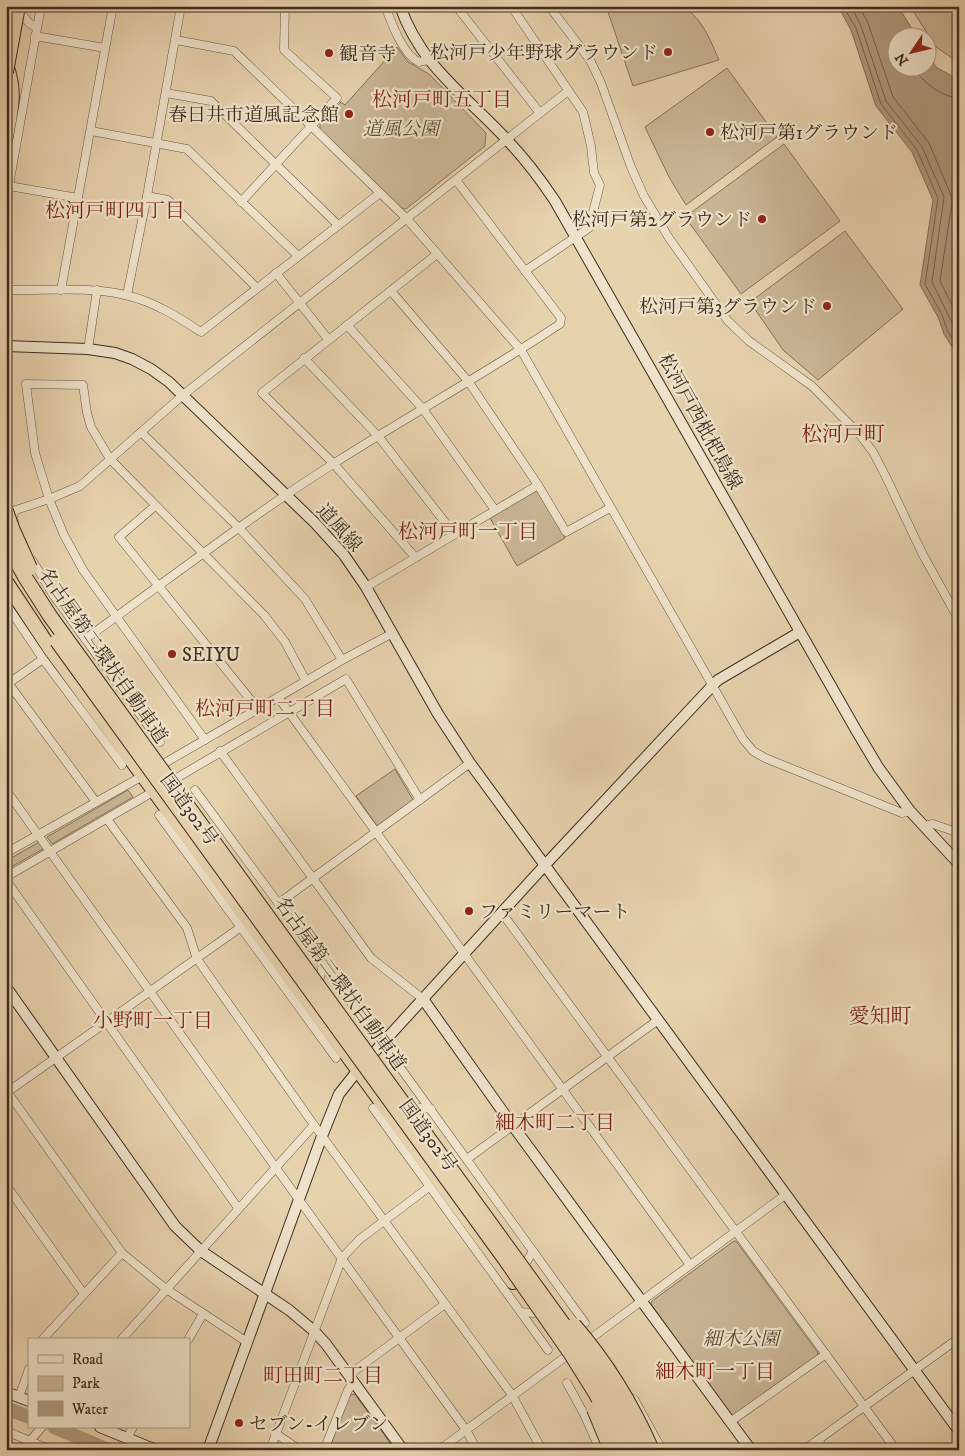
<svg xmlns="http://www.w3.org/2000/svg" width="965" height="1456" font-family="'IM FELL DW Pica','Noto Serif JP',serif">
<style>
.green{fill:#cab696;stroke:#84715a}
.water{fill:#ae9a7d;stroke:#816e57}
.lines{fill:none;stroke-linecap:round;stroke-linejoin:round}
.shore{stroke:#76634e;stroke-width:1}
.river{stroke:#ae9a7d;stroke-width:14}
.street-casing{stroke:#685643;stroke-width:9}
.secondary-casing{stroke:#3e2c1f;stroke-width:12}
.highway-casing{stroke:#3e2c1f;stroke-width:16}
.street{stroke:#efe2ca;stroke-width:8}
.secondary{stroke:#efe2ca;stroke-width:10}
.highway{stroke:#e7d2ae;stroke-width:14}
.highway-bridge-casing{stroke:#3e2c1f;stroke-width:16;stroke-linecap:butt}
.highway-bridge{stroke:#e7d2ae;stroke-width:14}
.poi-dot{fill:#8f2418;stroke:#efe2ca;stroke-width:2}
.labels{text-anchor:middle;stroke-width:4.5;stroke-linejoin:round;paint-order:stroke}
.poi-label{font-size:19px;fill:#3e2c1f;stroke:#efe2ca;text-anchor:start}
.park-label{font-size:19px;font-style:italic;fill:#5a4837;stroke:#efe2ca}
.street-label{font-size:19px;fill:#3e2c1f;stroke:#efe2ca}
.neighbourhood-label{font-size:20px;fill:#7a1f14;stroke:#efe2ca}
.quarter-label{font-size:21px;fill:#7a1f14;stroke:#efe2ca}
</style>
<rect width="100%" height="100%" fill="#e7d2ae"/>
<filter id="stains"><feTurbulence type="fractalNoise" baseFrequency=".004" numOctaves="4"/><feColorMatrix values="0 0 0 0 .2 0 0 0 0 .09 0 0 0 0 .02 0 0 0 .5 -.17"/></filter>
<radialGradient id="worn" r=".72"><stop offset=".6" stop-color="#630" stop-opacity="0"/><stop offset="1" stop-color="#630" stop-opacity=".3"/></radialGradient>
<g class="green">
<path d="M 606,6 L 680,6 C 701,14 711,42 719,60 L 633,86 Z"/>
<polygon points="910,6 959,6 959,66 952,58 936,47"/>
<polygon points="397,47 408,62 429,74 486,133 485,146 406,209 401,208 320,129 320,124 341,102 345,105"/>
<polygon points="727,68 777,137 686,205 669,177 645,127"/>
<polygon points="784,144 840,221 741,294 685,217"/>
<polygon points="845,231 903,309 818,380 783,350 750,302"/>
<polygon points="536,491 539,492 565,538 517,566 490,518"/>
<polygon points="395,769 413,800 377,826 356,796"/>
<polygon points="128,790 133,797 52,844 47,837"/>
<polygon points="39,842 43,849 6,870 6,861"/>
<polygon points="734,1241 736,1241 818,1353 817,1356 732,1417 651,1304 652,1301"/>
<polygon points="355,1394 395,1450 329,1450 349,1395"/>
</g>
<polygon class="water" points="838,6 898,6 917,37 898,38 898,68 928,68 928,54 936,67 957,79 959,85 959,358 944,334 938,317 920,285 933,200 912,152 876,106 851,30"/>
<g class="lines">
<g class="shore">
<polyline points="843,6 856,28 881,104 917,150 938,198 925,284 942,315 948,332 959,349"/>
<polyline points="851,6 861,26 886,101 922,147 944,197 932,282 959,337"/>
<polyline points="859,6 868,23 893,97 929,143 951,195 952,203 940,281 954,309 959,321"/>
<path d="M 914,68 C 923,82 941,97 959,98"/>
</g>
<g class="river">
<polyline points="6,1408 29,1417"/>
<polyline points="54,1427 108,1450"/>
</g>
<g class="street-casing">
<g id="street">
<path d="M 385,6 C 391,22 403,55 419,62 L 428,60"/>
<polyline points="456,6 540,113"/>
<polyline points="511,6 583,112 591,146 594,173 600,185 589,228 525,271"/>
<polyline points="549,6 590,60 601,83 631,167 644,196 669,238 728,321 749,341 812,386 860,435 873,452 886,477 922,553 959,620"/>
<polyline points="17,8 29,23 37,28"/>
<polyline points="35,36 105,48"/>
<polyline points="176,40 234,51 407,219 521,350 743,739 753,751 765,758 902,813 910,811"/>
<polyline points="166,93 211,101 338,225"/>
<polyline points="91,131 187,149 298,256"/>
<polyline points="9,186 78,198"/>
<polyline points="147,196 168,200 257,288"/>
<polyline points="6,202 41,6"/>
<polyline points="241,202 337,98 284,50 285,6"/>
<polyline points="276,273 328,339"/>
<path d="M 6,290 C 45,291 87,286 125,295 C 153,301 178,317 201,332 L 380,193"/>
<polyline points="61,290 113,6"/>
<polyline points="391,291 468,381 538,485 566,532 610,508"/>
<polyline points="127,295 147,196 181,6"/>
<polyline points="347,325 423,409 495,510"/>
<polyline points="88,349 97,290"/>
<polyline points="304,358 378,436 454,534"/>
<polyline points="141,432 239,528 305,599 342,660"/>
<polyline points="155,506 119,537 258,709"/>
<polyline points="14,523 13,514 16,510 49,499 80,486 183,395 568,91"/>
<polyline points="415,557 334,464 262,393 437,254"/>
<polyline points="32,560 54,596 160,742"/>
<polyline points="366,587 538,485"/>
<polyline points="6,604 43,659 122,765"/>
<path d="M 85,639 C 168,580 248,518 333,464 C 408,416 486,373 560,324 L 561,318 L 456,180"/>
<polyline points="6,680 96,802"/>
<polyline points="6,685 43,659"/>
<polyline points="278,697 690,1265"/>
<polyline points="205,740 83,570 64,535 49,499 35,453 26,384 83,385 87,413 91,427 110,459 264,615 285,642 306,681"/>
<polyline points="220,751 371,958 423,999"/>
<polyline points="158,767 342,660 391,634"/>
<polyline points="168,783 346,679 420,800"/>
<polyline points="6,790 276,1168 466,1430 477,1450"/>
<polyline points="195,790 367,1024"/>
<polyline points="159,815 336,1058"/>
<polyline points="107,819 187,928 197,959 314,1125 512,1395 542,1450"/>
<polyline points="923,826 933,824 959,833"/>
<polyline points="6,853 146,774"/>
<polyline points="6,877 156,790"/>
<polyline points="6,880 238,1208"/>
<polyline points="279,903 470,763"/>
<polyline points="502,913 896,1450"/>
<polyline points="318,986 323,964"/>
<polyline points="399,1066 585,1323"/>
<polyline points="6,1090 122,1253 166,1289 247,1342"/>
<polyline points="6,1093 241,927"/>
<polyline points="406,1106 431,1109"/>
<polyline points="373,1108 548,1350"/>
<polyline points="467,1159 658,1020"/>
<polyline points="6,1185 84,1294"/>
<polyline points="521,1271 533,1251"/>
<polyline points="521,1312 534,1313"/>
<polyline points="42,1340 122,1253"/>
<polyline points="121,1340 314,1125"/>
<polyline points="188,1340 203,1314"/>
<polyline points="586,1342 785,1195"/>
<polyline points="349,1375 445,1304"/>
<polyline points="567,1383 584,1414 600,1450"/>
<polyline points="19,1397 29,1369"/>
<polyline points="634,1399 662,1450"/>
<polyline points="730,1422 826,1354"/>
<polyline points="6,1431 51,1450"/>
<polyline points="275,1433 300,1450"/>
<polyline points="127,1438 133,1427"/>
<polyline points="818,1440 825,1450"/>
<polyline points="22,1450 42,1427"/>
<polyline points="270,1450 342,1258 360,1239 429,1187"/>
<polyline points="324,1450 348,1390 354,1381"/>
<polyline points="439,1450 572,1352"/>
<polyline points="804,1450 959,1338"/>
</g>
</g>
<g class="secondary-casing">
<g id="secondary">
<path d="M 400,6 C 421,67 467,96 508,141 C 526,160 541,180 555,201 L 856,730 L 878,767 L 910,811 L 959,864"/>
<polyline points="6,346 88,349 115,353 132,359 151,369 169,382 315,523 344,555 366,587 438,714 470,763 959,1431"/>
<polyline points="6,987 175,1226 201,1251 289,1310 314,1331 326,1344 403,1450"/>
<polyline points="423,999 513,1126 751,1450"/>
<polyline points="6,1392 29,1401"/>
<polyline points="100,1427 156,1450"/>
<polyline points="208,1450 322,1136 339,1094 358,1070 545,865 712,686 718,680 800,632"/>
</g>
</g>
<g class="highway-casing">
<g id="highway">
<polyline points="6,18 8,6"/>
<path d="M 6,65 C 16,91 11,110 6,137"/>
<polyline points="6,582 49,647 513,1282"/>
</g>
</g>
<use href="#street" class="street"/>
<use href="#secondary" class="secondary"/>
<use href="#highway" class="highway"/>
<g class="highway-bridge-casing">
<g id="highway-bridge">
<polyline points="6,72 18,6"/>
<polyline points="6,511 12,528 30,568"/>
<polyline points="6,542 25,577 50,616 582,1350 604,1384 638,1450"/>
<polyline points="57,641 507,1262 571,1354 596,1394 625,1450"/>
<path d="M 574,1325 C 606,1362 632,1404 652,1450"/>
<polyline points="594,1409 611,1450"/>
</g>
</g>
<use href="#highway-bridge" class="highway-bridge"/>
</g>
<g class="poi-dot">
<circle cx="668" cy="52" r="5"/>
<circle cx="329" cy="53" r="5"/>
<circle cx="349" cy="114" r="5"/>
<circle cx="710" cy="132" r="5"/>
<circle cx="762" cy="219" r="5"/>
<circle cx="827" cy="306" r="5"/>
<circle cx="172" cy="654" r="5"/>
<circle cx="469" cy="911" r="5"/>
<circle cx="239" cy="1423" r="5"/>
</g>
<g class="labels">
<g class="poi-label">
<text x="658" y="59" text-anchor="end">松河戸少年野球グラウンド</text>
<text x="339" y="60">観音寺</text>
<text x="339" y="121" text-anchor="end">春日井市道風記念館</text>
<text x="720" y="139">松河戸第1グラウンド</text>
<text x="752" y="226" text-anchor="end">松河戸第2グラウンド</text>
<text x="817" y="313" text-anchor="end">松河戸第3グラウンド</text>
<text x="182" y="661">SEIYU</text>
<text x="479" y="918">ファミリーマート</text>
<text x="249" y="1430">セブン-イレブン</text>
</g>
<g class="park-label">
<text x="401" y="135">道風公園</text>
<text x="741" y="1345">細木公園</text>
</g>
<g class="street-label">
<text transform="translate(701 421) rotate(61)" y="7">松河戸西枇杷島線</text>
<text transform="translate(340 527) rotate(48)" y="7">道風線</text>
<text transform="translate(104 655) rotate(55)" y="7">名古屋第二環状自動車道</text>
<text transform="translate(190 809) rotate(54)" y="7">国道302号</text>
<text transform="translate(341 983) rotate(54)" y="7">名古屋第二環状自動車道</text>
<text transform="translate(429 1135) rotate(54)" y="7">国道302号</text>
</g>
<g class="neighbourhood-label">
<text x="442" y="106">松河戸町五丁目</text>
<text x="115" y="217">松河戸町四丁目</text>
<text x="468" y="538">松河戸町一丁目</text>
<text x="265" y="715">松河戸町二丁目</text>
<text x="153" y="1027">小野町一丁目</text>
<text x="555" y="1129">細木町二丁目</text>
<text x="715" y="1378">細木町一丁目</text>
<text x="323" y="1382">町田町二丁目</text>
</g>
<g class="quarter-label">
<text x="843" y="441">松河戸町</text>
<text x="880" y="1023">愛知町</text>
</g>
</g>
<rect width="965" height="1456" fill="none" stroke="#e7d2ae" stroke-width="25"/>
<rect x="8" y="8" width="950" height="1441" fill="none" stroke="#3e2c1f" stroke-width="2.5"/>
<rect x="12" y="12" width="940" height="1431" fill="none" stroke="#3e2c1f"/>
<rect x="28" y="1338" width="162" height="90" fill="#efe2ca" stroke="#a89986"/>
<rect x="38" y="1355" width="25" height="8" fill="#efe2ca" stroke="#a89986"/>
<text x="72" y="1364" font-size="15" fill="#3e2c1f">Road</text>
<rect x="38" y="1376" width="25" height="15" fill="#cab696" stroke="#a89986"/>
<text x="72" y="1388" font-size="15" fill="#3e2c1f">Park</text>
<rect x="38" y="1401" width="25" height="15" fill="#ae9a7d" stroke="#a89986"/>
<text x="72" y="1414" font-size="15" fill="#3e2c1f">Water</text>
<g transform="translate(912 52) rotate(235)"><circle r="24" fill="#efe2ca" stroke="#a89986"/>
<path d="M0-4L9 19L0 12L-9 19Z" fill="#8f2418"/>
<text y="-8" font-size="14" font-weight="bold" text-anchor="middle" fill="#3e2c1f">N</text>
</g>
<rect width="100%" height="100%" filter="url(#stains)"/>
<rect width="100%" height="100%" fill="url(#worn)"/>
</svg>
